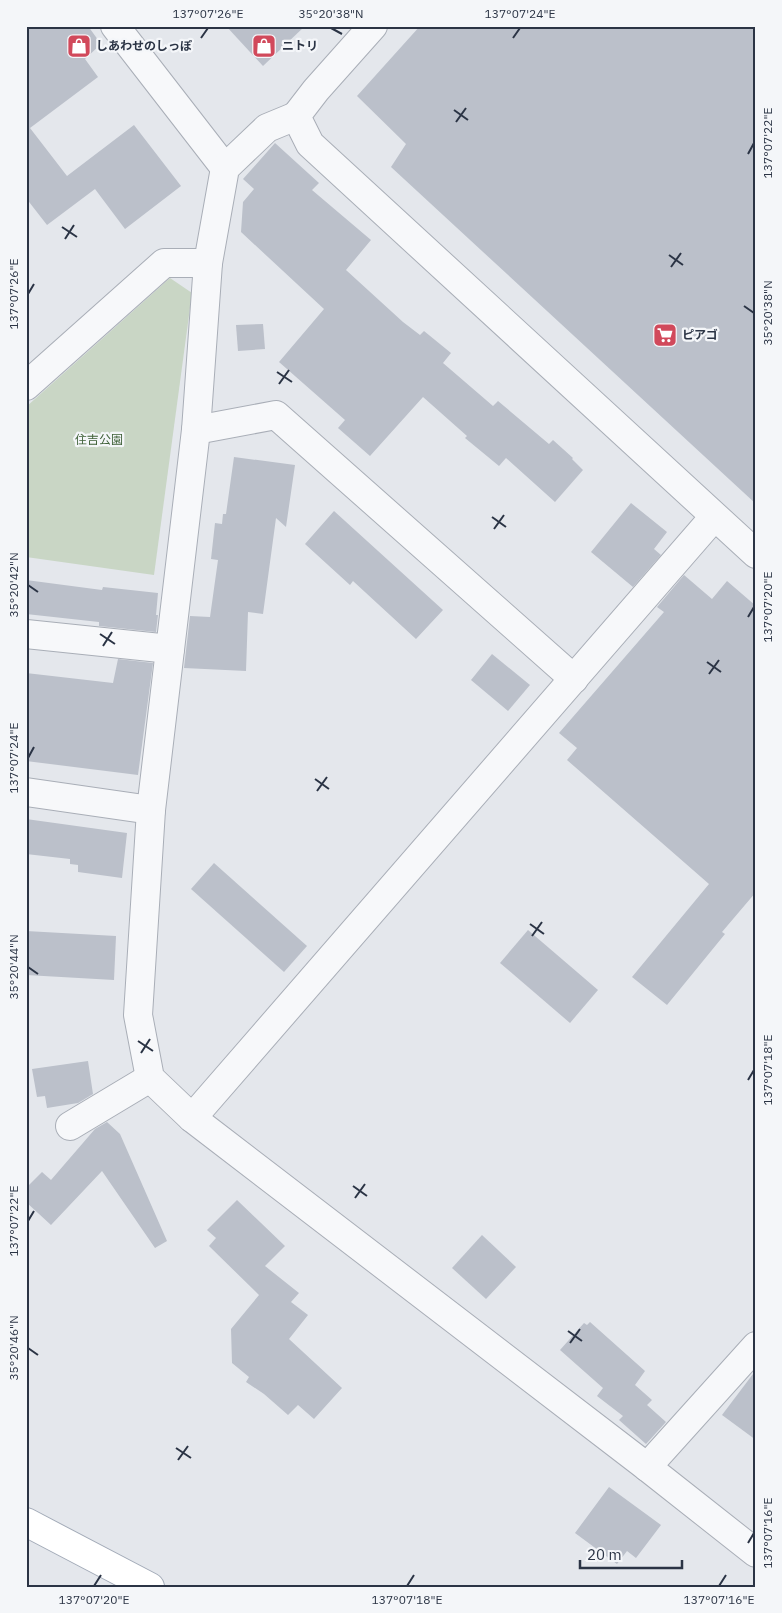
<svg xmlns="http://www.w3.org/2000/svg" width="782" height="1613" font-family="'IBM Plex Sans','Noto Sans JP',sans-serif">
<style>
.green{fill:#c9d6c5}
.building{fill:#bbc0ca}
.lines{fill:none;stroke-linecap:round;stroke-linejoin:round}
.minor-casing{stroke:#a9aeb7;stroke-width:30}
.major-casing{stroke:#a3abb8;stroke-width:30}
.minor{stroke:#f7f8fa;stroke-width:28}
.major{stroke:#fff;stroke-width:28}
.ticks{fill:none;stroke:#2b3445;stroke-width:2}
.labels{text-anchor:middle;stroke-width:4.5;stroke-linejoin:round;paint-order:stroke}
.poi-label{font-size:12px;font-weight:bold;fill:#2b3445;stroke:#f4f6f9;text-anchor:start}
.park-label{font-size:12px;fill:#3f6138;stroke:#f4f6f9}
.neatline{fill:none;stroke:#2b3445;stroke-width:2}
.ticks-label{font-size:12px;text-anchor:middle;fill:#2b3445}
</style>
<rect width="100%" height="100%" fill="#e4e7ec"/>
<polygon class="green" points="170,278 192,293 154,575 26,557 26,407"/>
<g class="building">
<polygon points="26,26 88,26 101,44 85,59 98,77 30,128 67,176 134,125 181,186 125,229 95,189 47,225 26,198"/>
<polygon points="226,26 305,26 263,66"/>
<polygon points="420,26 756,26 756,504 391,167 406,144 357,96"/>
<polygon points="275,143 319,183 312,190 371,240 346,270 403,322 420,335 424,331 451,353 443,363 493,406 498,401 549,444 553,440 573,458 572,459 583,470 555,502 506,458 499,466 465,438 467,436 423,397 370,456 338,428 345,420 279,362 324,309 241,232 243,202 254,189 243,179"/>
<polygon points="263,324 265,349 238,351 236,325"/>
<polygon points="234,457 295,465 286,527 276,518 263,614 248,612 246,671 184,668 190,616 210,617 218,560 211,559 215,523 222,524 223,514 226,514"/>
<polygon points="631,503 667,532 654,549 661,555 633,587 591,552"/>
<polygon points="334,511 443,610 416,639 353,581 350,585 305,544"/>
<polygon points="684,575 712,599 727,581 756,606 756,892 722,932 725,934 667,1005 632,977 709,884 567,760 577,748 559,733 664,612 657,607"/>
<polygon points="26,580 102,590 103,587 158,593 156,615 158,615 156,632 99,626 99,622 26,614"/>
<polygon points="492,654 530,685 508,711 471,680"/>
<polygon points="118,659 153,663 138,775 26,761 26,673 113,683"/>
<polygon points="26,819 127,833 122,878 78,872 78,865 70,864 70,859 26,854"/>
<polygon points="214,863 307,946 284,972 191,889"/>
<polygon points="528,930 598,990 570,1023 500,963"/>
<polygon points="26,931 116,936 114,980 26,975"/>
<polygon points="88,1061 93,1094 78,1103 47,1108 45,1096 37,1097 32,1069"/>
<polygon points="107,1122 120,1134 167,1241 155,1248 102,1171 51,1225 26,1202 26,1188 42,1172 51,1180 95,1129"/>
<polygon points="237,1200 285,1246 265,1266 299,1293 291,1302 308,1315 289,1339 342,1388 314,1419 298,1405 288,1415 264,1394 246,1382 249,1377 232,1363 231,1329 259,1295 209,1246 216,1238 207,1230"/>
<polygon points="482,1235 516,1267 486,1299 452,1268"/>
<polygon points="590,1322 645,1371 635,1385 652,1400 647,1405 666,1422 646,1444 619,1420 623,1416 597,1396 603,1388 560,1350 584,1323 587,1325"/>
<polygon points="756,1370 756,1440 722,1415"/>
<polygon points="609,1487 661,1525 636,1558 627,1551 617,1564 575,1533"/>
</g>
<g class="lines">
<g class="minor-casing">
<g id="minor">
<polyline points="115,26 225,168"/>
<polyline points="373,26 316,90 296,116 310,144 756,554"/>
<polyline points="296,116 267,128 225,168 208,263 196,430 151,810 138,1015 150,1078 192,1118 647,1467 756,1553"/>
<polyline points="26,386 164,263 208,263"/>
<polyline points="196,430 276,415 574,679"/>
<polyline points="26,634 170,649"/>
<polyline points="26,792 151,810"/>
<polyline points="192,1118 714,517"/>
<polyline points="70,1126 150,1078"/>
<polyline points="647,1467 756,1346"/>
</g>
</g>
<g class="major-casing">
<polyline id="major" points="26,1522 150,1587"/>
</g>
<use href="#minor" class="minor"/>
<use href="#major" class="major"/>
</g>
<path class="ticks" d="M 331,28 L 342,34M 201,38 L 208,28M 513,38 L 520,28M 454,110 L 468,120M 456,122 L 466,108M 748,154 L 754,143M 62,227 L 77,237M 65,239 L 74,225M 669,255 L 683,265M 671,267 L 681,253M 28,294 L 34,284M 744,306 L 754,313M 277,372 L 292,382M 279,384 L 289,370M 492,517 L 506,527M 494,529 L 504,515M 28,585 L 38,592M 748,617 L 754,607M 100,634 L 115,644M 103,646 L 112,632M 707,662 L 721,672M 709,674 L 719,660M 28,758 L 34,747M 315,779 L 329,789M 317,791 L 327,777M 530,924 L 544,934M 532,936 L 542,922M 28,967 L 38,974M 138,1041 L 153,1051M 141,1053 L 150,1039M 748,1080 L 754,1070M 353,1186 L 367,1196M 355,1198 L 365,1184M 28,1221 L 34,1211M 568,1331 L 582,1341M 570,1343 L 580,1329M 28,1348 L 38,1355M 176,1448 L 191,1458M 178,1460 L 188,1446M 748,1543 L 754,1533M 94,1586 L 101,1575M 407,1586 L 414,1575M 719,1586 L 726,1575"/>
<defs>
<g id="shop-square" transform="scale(1.25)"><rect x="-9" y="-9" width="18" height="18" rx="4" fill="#d1495b" stroke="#f4f6f9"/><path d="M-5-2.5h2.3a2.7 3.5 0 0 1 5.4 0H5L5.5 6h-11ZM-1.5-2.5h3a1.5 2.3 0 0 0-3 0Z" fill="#fff"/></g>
<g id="supermarket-square" transform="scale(1.25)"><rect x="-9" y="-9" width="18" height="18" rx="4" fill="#d1495b" stroke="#f4f6f9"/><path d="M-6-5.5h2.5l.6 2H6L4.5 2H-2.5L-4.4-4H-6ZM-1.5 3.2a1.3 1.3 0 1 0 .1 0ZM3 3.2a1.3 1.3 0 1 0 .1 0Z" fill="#fff"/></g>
</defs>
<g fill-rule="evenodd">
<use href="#shop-square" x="79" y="46"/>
<use href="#shop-square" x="264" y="46"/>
<use href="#supermarket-square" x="665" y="335"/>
</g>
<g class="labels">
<g class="poi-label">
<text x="96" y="50">しあわせのしっぽ</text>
<text x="282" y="50">ニトリ</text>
<text x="682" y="339">ピアゴ</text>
</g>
<g class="park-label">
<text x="99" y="444">住吉公園</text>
</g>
</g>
<rect width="782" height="1613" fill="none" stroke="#f4f6f9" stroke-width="55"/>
<path d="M580 1560v8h102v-8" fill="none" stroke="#2b3445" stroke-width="2.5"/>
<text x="587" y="1560" font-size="15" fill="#2b3445" stroke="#f4f6f9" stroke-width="4" paint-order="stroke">20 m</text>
<rect x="28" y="28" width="726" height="1558" class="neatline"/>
<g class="ticks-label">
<text x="208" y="18">137°07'26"E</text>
<text x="331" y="18">35°20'38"N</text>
<text x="520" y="18">137°07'24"E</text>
<text transform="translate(768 143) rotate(-90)" y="4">137°07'22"E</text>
<text transform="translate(14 294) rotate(-90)" y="4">137°07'26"E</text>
<text transform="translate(768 313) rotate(-90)" y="4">35°20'38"N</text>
<text transform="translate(14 585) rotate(-90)" y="4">35°20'42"N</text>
<text transform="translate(768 607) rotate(-90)" y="4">137°07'20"E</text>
<text transform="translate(14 758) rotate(-90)" y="4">137°07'24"E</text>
<text transform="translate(14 967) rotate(-90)" y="4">35°20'44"N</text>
<text transform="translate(768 1070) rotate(-90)" y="4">137°07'18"E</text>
<text transform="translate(14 1221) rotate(-90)" y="4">137°07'22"E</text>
<text transform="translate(14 1348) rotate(-90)" y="4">35°20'46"N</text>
<text transform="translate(768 1533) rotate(-90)" y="4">137°07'16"E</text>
<text x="94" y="1604">137°07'20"E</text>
<text x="407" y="1604">137°07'18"E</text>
<text x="719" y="1604">137°07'16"E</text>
</g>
</svg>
